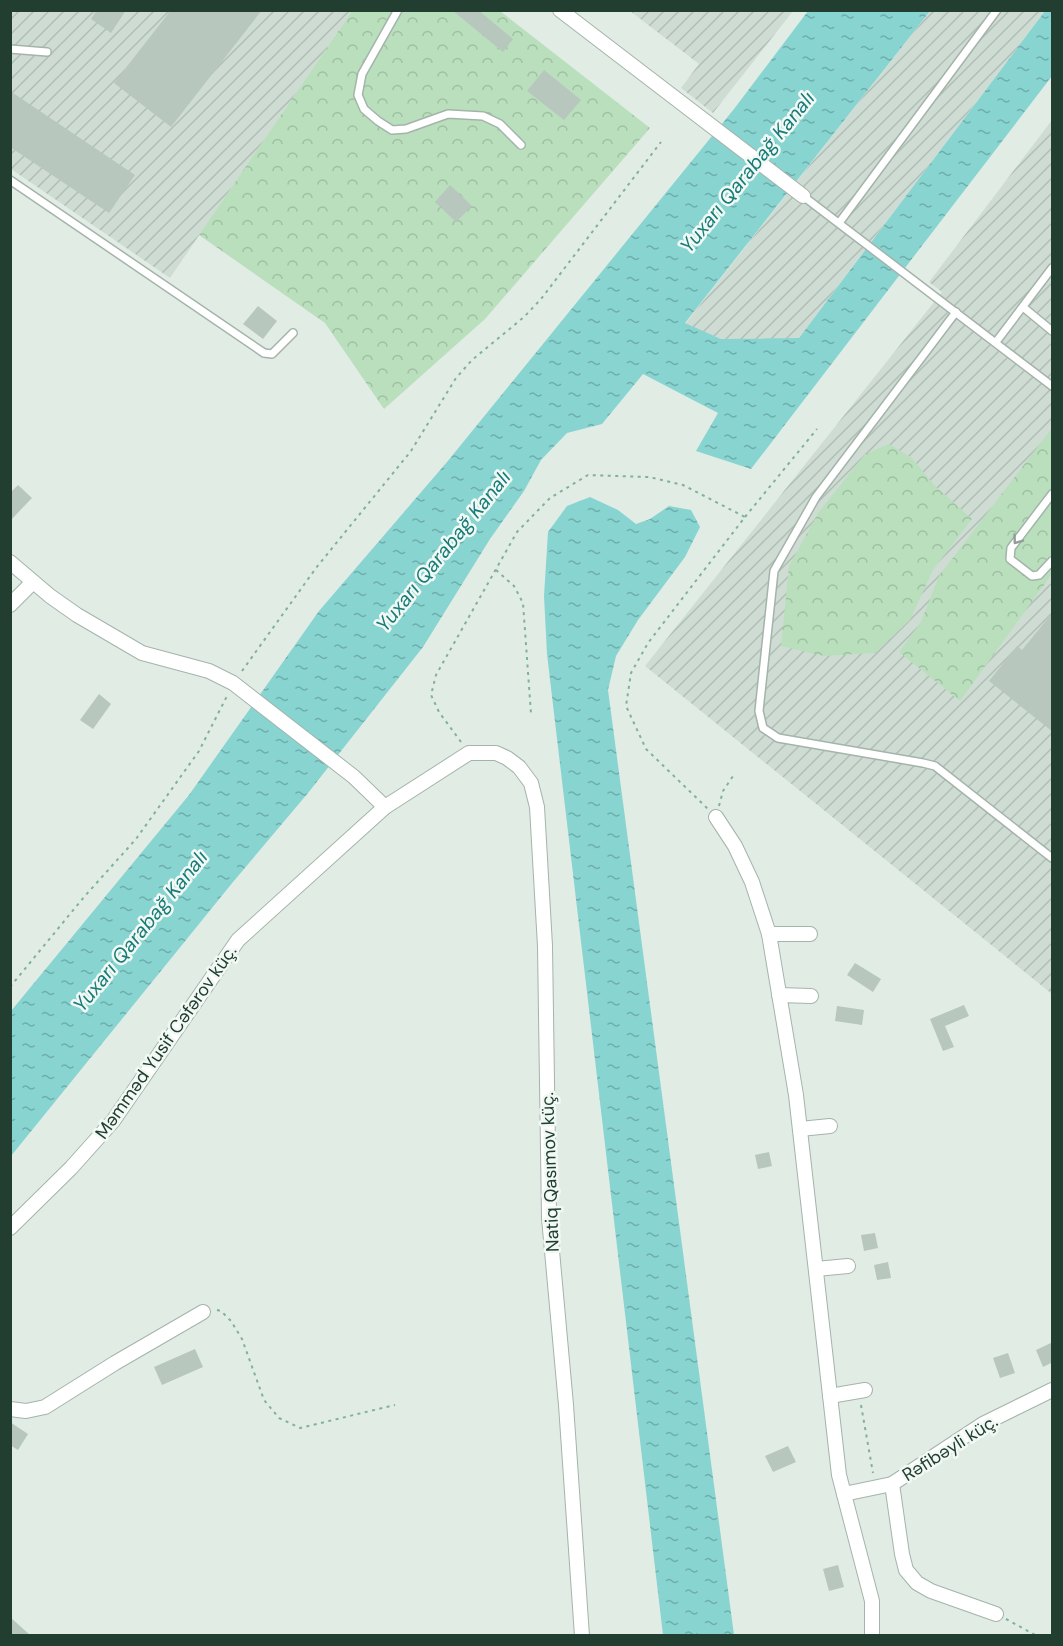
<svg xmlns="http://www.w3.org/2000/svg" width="1063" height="1646" font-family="'DM Sans',sans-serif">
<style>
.industrial{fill:url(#industrial-furrows)}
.forest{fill:url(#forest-crowns)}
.water{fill:url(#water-ripples)}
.building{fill:#b7c7be}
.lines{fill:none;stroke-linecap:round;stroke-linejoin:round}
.lane-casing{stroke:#a4b4ab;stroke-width:10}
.street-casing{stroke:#a4b4ab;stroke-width:16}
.path{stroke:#81b199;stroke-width:2;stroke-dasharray:3 4.5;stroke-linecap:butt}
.lane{stroke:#fff;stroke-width:7}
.street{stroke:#fff;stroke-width:14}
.oneway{stroke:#909e98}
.labels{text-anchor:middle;stroke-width:5;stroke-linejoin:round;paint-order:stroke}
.street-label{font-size:18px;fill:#213e31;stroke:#f2f9f4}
.water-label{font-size:20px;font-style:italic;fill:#187c7a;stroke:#f2f9f4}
</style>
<defs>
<pattern id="industrial-furrows" width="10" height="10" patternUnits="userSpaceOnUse" patternTransform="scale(1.5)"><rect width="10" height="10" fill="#cfdcd4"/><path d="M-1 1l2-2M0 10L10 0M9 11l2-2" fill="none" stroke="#b1beb6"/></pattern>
<pattern id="forest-crowns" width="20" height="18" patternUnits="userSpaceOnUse" patternTransform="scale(1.5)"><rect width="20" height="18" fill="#b9dfbc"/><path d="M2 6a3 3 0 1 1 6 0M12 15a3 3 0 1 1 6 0" fill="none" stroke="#9fc0a2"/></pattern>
<pattern id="water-ripples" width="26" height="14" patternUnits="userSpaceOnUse" patternTransform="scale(1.5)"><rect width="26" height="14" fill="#87d4d1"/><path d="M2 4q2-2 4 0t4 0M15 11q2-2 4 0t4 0" fill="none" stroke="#6eadaa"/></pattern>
</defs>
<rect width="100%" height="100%" fill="#e1ece5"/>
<g class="industrial">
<polygon points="10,11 352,11 170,278 11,169"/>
<polygon points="630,11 793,11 713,113 681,88 699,64"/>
<polygon points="930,11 1045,11 798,339 721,339 685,324"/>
<polygon points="1052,120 1052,994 645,666 942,292 929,282"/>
</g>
<g class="forest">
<polygon points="352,11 500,11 650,128 485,319 384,409 325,323 199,235"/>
<polygon points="1052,428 1052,574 960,701 899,652 921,622 939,576"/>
<polygon points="889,444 912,458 934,485 972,519 933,570 910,620 875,653 824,656 781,646 789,566 818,513 865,454"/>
</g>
<g class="water">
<polygon points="808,11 930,11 685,323 721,339 799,338 1045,11 1052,11 1052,76 751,469 696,451 718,413 643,374 602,424 567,433 541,460 524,491 490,539 423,647 308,793 233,882 11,1156 11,1011 189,795 319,611 447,462 734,109"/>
<polygon points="590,497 618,510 636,524 650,519 669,506 691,510 700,527 685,557 638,620 616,656 608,690 734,1635 663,1635 547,654 544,596 548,532 567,506"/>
</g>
<g class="building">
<polygon points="97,10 126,10 111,33 91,19"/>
<polygon points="171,10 262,10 171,127 114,83"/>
<polygon points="452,10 478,10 513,39 503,52"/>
<polygon points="544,70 581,100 564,120 527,91"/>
<polygon points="10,91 135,175 109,213 10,147"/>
<polygon points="450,185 472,206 456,222 435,202"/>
<polygon points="258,306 277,321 263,339 243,324"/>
<polygon points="18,485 32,498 10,521 10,493"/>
<polygon points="1053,612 1053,732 989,681 1017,646 1022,650"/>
<polygon points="99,694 111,704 93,729 80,720"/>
<polygon points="855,963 881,979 873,992 847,975"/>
<polygon points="964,1005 969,1016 945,1026 954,1047 943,1051 930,1019"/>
<polygon points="837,1006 864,1010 862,1025 835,1021"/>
<polygon points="769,1152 772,1166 758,1169 755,1155"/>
<polygon points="875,1233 878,1248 864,1251 861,1235"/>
<polygon points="888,1262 891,1278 877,1280 874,1265"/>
<polygon points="1053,1342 1053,1362 1043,1367 1036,1350"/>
<polygon points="195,1349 203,1367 162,1385 154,1367"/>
<polygon points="1008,1353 1015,1373 1000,1378 993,1358"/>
<polygon points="10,1422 28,1434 18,1450 10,1445"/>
<polygon points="788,1446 796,1462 773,1472 765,1456"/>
<polygon points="838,1565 844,1587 829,1591 823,1569"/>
<polygon points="10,1617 30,1635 10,1635"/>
</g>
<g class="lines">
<g class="lane-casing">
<g id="lane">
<polyline points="398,10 362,74 358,95 364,109 378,121 392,130 406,129 448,114 483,116 500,124 521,145"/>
<polyline points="10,49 47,52"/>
<polyline points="10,180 264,353 272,354 293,333"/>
<polyline points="803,196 1052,386"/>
<polyline points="839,223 997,10"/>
<polyline points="1023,307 1052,331"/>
<polyline points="956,312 816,497 774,571 759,711 763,728 778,738 923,763 935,766 1052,858"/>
<polyline points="996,342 1052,268"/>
<polyline points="1052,494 1011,548 1010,559 1032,576 1039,575 1052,561"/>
</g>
</g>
<g class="street-casing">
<g id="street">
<polyline points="560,10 803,196"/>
<polyline points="10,562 50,596 77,615 142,653 209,671 233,683 354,777 385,807"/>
<polyline points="10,605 33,582"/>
<polyline points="716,817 735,846 752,882 769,934 796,1095 839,1475 872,1601 872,1636"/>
<polyline points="769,934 810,934"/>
<polyline points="779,995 811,996"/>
<polyline points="800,1129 830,1126"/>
<polyline points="10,1228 71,1168 113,1121 238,940 385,807 469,753 496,753 507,758 519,767 531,783 537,807 545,946 549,1218 566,1405 582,1636"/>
<polyline points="816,1269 848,1266"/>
<polyline points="830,1396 865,1390"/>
<polyline points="10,1409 26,1411 45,1407 115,1363 203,1312"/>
<polyline points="892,1484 902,1554 906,1570 917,1583 931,1591 996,1614"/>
<polyline points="844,1494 892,1484 983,1424 1052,1390"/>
</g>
</g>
<g class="path">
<polyline points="745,517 817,429"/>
<polyline points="496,570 514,586 523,603 531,714"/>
<polyline points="242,671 316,568 411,451 456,378 472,360 524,317 541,299 661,142"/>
<polyline points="461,742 439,712 431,695 436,675 517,532 550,498 588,475 649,477 683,485 745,517 648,643 631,673 626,706 646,749 708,809"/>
<polyline points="719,806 723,791 735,773"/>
<polyline points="10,987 84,897 136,839 199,751 228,694"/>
<polyline points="217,1310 221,1311 231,1321 242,1339 264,1400 279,1418 300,1428 395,1405"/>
<polyline points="861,1405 873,1473"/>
<polyline points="1006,1619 1037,1636"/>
</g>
<use href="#lane" class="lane"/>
<use href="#street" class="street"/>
</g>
<defs><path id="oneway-chevron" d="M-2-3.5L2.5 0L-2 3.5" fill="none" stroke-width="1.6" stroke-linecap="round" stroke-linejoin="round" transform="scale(1.5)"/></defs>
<use class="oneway" href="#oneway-chevron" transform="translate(1017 540) rotate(126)"/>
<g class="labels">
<g class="street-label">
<text transform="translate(166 1042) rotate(-55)" y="6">Məmməd Yusif Cəfərov küç.</text>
<text transform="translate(550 1172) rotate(-92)" y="6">Natiq Qasımov küç.</text>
<text transform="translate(950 1448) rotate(-32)" y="6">Rəfibəyli küç.</text>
</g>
<g class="water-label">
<text transform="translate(747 172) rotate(-51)" y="7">Yuxarı Qarabağ Kanalı</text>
<text transform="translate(443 551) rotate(-51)" y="7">Yuxarı Qarabağ Kanalı</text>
<text transform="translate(140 931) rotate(-51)" y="7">Yuxarı Qarabağ Kanalı</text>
</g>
</g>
<rect width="1063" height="1646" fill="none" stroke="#213e31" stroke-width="24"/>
</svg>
